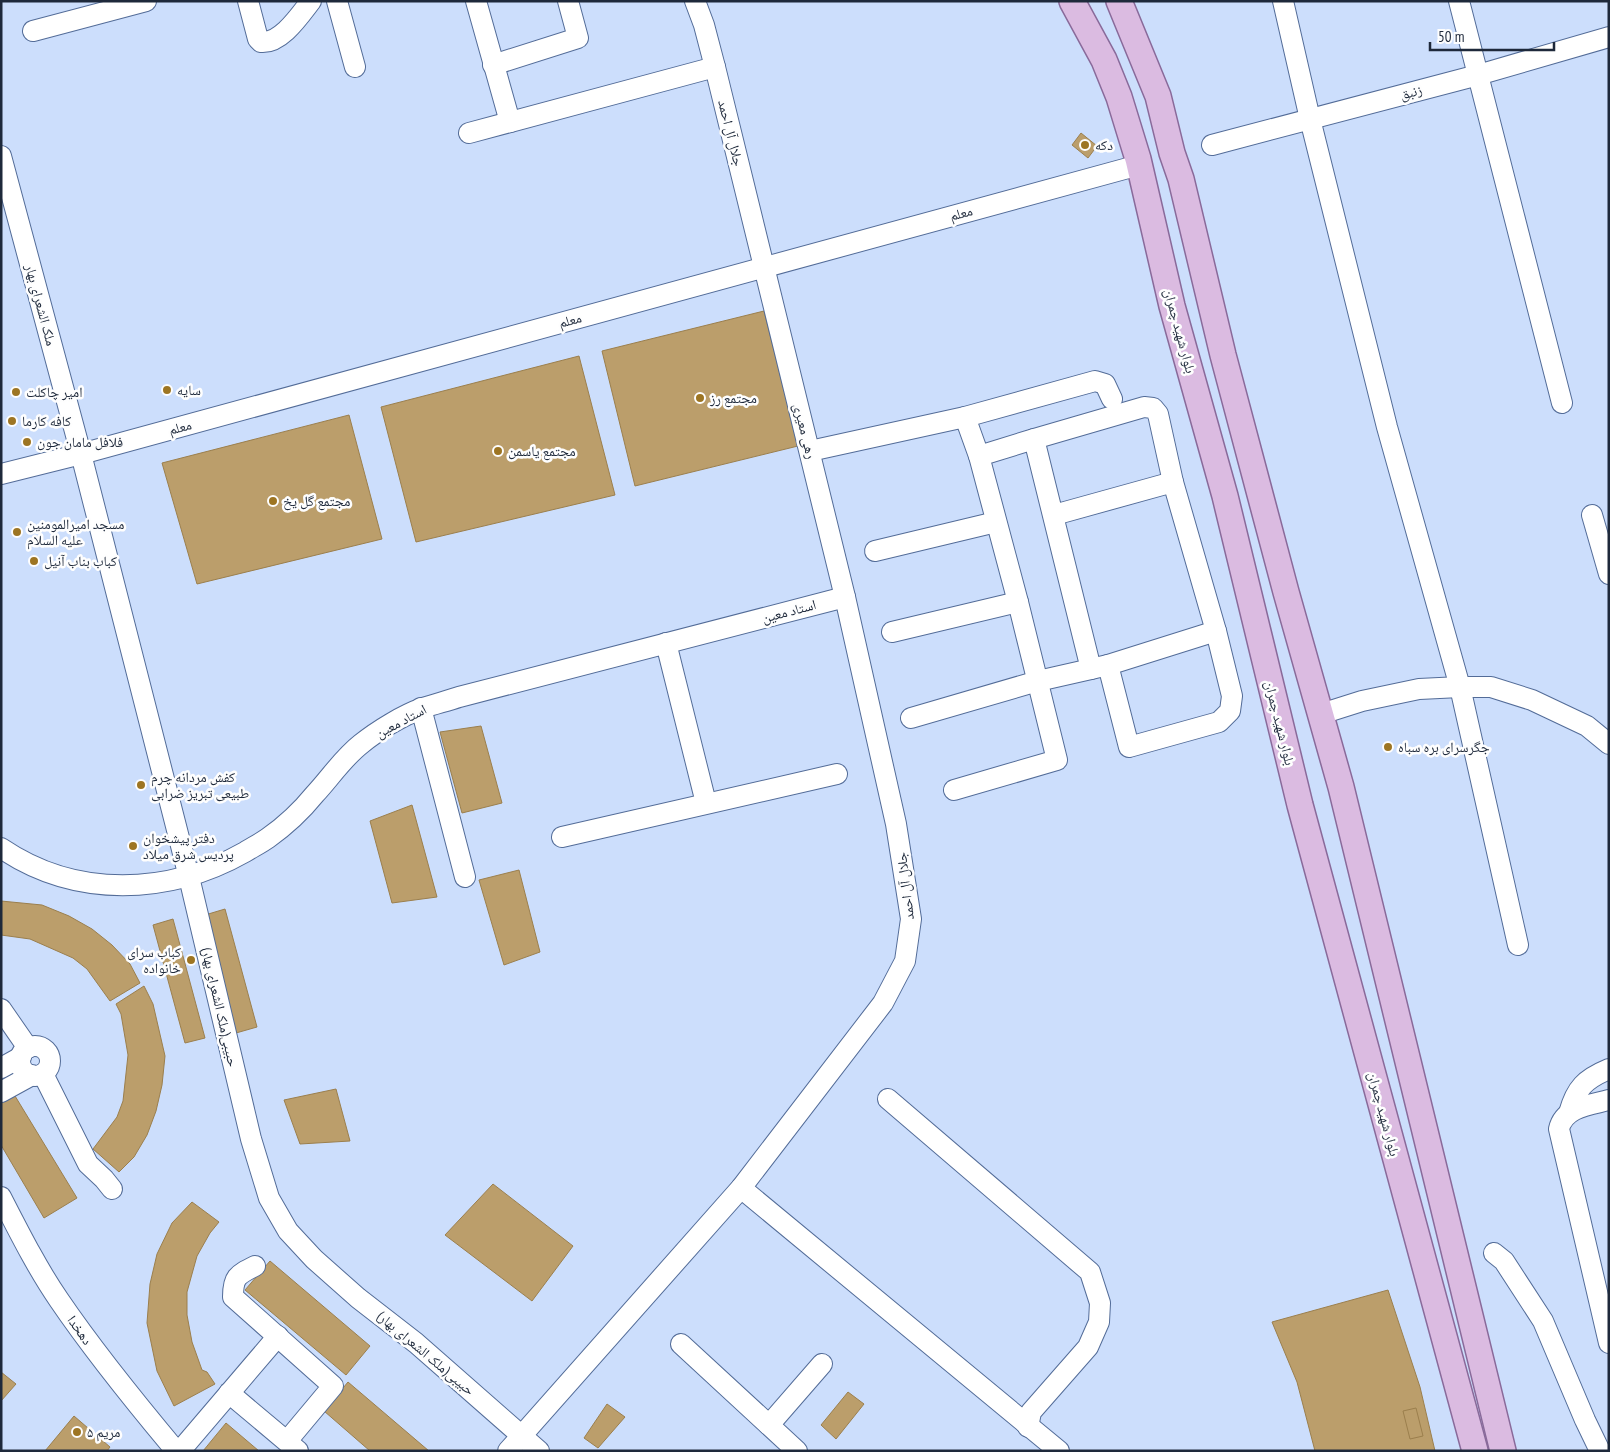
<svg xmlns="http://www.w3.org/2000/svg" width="1610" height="1452" font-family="'PT Sans Narrow','Noto Naskh Arabic',sans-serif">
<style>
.building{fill:#bb9e6b;stroke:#9b7f4d}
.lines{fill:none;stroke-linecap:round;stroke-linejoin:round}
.minor-casing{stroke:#536c98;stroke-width:22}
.major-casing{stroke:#896a9a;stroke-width:28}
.minor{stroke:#fff;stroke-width:20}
.major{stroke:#dbbbe1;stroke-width:25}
.poi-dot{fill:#9d7523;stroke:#fefefe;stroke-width:2}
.labels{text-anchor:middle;stroke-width:5;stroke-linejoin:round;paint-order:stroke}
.street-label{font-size:14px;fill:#1e293b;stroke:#fefefe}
.poi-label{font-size:14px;fill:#1e293b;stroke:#fefefe;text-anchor:start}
</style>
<rect width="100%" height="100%" fill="#ccdefc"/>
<g class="building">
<polygon points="1081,133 1097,146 1088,158 1072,145"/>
<polygon points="764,311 798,446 635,486 602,351"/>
<polygon points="579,356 615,495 416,542 381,407"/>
<polygon points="349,415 382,539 197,584 162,463"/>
<polygon points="481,726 502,803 462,813 440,732"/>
<polygon points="412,805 437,897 392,903 370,821"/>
<polygon points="519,870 540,952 504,965 479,880"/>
<polygon points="1,901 42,905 69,916 92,929 112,945 130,964 140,983 110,1001 87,969 73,958 30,939 1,935"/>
<polygon points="225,909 257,1027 236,1033 205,915"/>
<polygon points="173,919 205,1038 185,1043 153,925"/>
<polygon points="144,986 153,1004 165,1056 162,1085 156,1111 147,1135 134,1157 119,1172 93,1149 117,1117 123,1101 128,1055 121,1014 116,1004"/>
<polygon points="336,1089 350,1141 300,1144 284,1100"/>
<polygon points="12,1091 77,1198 44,1218 1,1145 1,1098"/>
<polygon points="493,1184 573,1246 532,1301 445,1235"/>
<polygon points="192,1202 219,1222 210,1233 197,1256 187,1292 187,1315 192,1342 202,1370 207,1372 215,1384 174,1406 157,1371 147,1323 150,1284 157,1254 172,1223"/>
<polygon points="270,1261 370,1346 346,1375 245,1290"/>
<polygon points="1388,1290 1420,1387 1435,1451 1315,1451 1297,1382 1272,1322"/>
<polygon points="1,1372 16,1384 1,1401"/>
<polygon points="348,1382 429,1451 370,1451 324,1411"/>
<polygon points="848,1392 864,1404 836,1439 821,1425"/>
<polygon points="607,1404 625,1417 598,1448 584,1438"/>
<polygon points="1416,1408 1423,1436 1410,1439 1403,1411"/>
<polygon points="74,1416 110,1447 107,1451 45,1451"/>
<polygon points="226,1423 259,1451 203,1451"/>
</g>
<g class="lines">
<g class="minor-casing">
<g id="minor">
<path d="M 248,1 L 258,39 L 261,42 C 281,44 300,15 311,1"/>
<polyline points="337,1 355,67"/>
<polyline points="476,1 510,122"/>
<polyline points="1283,1 1310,119 1387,427 1460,687 1518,945"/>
<polyline points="1459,1 1562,403"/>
<polyline points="33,31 146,1"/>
<polyline points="493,65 578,38 568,1"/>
<polyline points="469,133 715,67"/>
<polyline points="1212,145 1478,75 1609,37"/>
<polyline points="1,156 81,454 189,877 251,1139 269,1198 288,1231 314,1259 358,1298 416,1343 539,1451"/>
<polyline points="965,417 1095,381 1105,384 1112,399"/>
<polyline points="1034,439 1144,407 1153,408 1158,414 1173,482"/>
<polyline points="810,451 965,417 979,456 1018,602 1057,760 954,790"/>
<polyline points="979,456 1034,439 1091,669 1108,665 1129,747 1219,722 1230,711 1232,696 1216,631 1173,482 1054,515"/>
<polyline points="1,474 81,454 1139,165"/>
<polyline points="1592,515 1609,574"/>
<polyline points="875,551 996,522"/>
<polyline points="892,632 1018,602"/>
<polyline points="666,643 706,803"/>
<polyline points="1108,665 1216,631"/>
<polyline points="421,708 465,877"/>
<polyline points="1321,714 1362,701 1419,689 1460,687 1491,687 1532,700 1587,726 1609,744"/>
<polyline points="911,718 1038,681 1091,669"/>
<polyline points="562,837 837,774"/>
<path d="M 1,848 C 76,899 169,895 245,852 C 253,847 261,843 268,838 C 285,826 302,810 315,794 C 330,778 343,758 361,744 C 377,731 403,715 423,708 C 435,704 447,701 459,697 L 845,597"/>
<polyline points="1,1009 28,1048"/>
<circle cx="35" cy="1061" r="15"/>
<polyline points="1,1068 21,1057"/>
<polyline points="43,1074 88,1164 104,1179 112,1189"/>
<polyline points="1,1092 32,1075"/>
<polyline points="888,1099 1090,1272 1100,1303 1099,1322 1088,1347 1031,1412 1028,1427"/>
<path d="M 1609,1100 C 1590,1105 1564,1107 1559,1129 L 1609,1343"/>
<path d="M 1569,1113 C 1576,1088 1585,1079 1609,1069"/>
<polyline points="741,1188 1059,1451"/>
<path d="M 1,1197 C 19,1232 37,1268 59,1300 C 95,1353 135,1402 176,1451"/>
<polyline points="1494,1253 1504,1261 1543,1321 1585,1420 1600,1451"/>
<path d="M 255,1266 C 237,1275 233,1277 233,1297 L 333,1386 L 287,1441"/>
<polyline points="681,1344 797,1451"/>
<polyline points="229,1393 298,1451"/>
<polyline points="769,1425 822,1364"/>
<polyline points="180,1451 278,1336"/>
<polyline points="508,1451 741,1188 883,1003 905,961 911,919 896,824 845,597 715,67 704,25 695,1"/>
</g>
</g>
<g class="major-casing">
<g id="major">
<polyline points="1072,1 1104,60 1119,97 1138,159 1172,306 1225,496 1300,805 1475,1451"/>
<polyline points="1119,1 1158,96 1172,153 1181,179 1223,355 1286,592 1341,787 1503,1451"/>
</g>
</g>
<use href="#minor" class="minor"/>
<use href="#major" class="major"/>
</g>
<g class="poi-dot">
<circle cx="1085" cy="145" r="5"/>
<circle cx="167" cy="390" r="5"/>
<circle cx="16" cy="392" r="5"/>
<circle cx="700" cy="398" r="5"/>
<circle cx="12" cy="421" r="5"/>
<circle cx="27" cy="442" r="5"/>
<circle cx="498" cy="451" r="5"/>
<circle cx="273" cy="501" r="5"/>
<circle cx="17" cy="532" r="5"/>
<circle cx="34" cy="561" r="5"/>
<circle cx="1388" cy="747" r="5"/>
<circle cx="141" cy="785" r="5"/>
<circle cx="133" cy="846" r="5"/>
<circle cx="191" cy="960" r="5"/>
<circle cx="77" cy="1432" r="5"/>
</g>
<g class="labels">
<g class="street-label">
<text transform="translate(1411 92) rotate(-15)" y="5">زنبق</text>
<text transform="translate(731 133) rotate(76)" y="5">جلال آل احمد</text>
<text transform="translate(961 213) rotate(-15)" y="5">معلم</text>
<text transform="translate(41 305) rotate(75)" y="5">ملک الشعرای بهار</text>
<text transform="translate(570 320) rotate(-15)" y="5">معلم</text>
<text transform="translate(1180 331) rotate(75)" y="5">بلوار شهید چمران</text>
<text transform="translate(180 427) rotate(-15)" y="5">معلم</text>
<text transform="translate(805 431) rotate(76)" y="5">رهی معیری</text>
<text transform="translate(789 611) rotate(-15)" y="5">استاد معین</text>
<text transform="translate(401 721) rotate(-28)" y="5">استاد معین</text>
<text transform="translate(1280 723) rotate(76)" y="5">بلوار شهید چمران</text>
<text transform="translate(905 886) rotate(-97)" y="5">جلال آل احمد</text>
<text transform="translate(220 1007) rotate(77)" y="5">حبیبی(ملک الشعرای بهار)</text>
<text transform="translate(1384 1114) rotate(75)" y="5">بلوار شهید چمران</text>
<text transform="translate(80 1330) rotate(55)" y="5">دهخدا</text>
<text transform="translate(426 1353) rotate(40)" y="5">حبیبی(ملک الشعرای بهار)</text>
</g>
<g class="poi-label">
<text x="1095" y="150">دکه</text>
<text x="177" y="395">سایه</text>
<text x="26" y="397">امیر چاکلت</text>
<text x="710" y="403">مجتمع رز</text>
<text x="22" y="426">کافه کارما</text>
<text x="37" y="447">فلافل مامان جون</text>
<text x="508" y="456">مجتمع یاسمن</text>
<text x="283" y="506">مجتمع گل یخ</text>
<text x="27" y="529">مسجد امیرالمومنین<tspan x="27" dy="16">علیه السلام</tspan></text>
<text x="44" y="566">کباب بناب آنیل</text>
<text x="1398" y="752">جگرسرای بره سباه</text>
<text x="151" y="782">کفش مردانه چرم<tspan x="151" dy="16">طبیعی تبریز ضرابی</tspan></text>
<text x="143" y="843">دفتر پیشخوان<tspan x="143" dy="16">پردیس شرق میلاد</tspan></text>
<text x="181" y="957" text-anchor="end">کباب سرای<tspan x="181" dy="16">خانواده</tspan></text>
<text x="87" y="1437">مریم ۵</text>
</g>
</g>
<rect width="1610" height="1452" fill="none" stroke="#1e293b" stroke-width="5"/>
<path d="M1430 42v8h124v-8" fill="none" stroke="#1e293b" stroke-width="2.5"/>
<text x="1438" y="42" font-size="15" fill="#1e293b" stroke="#fefefe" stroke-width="4" paint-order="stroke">50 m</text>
</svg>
